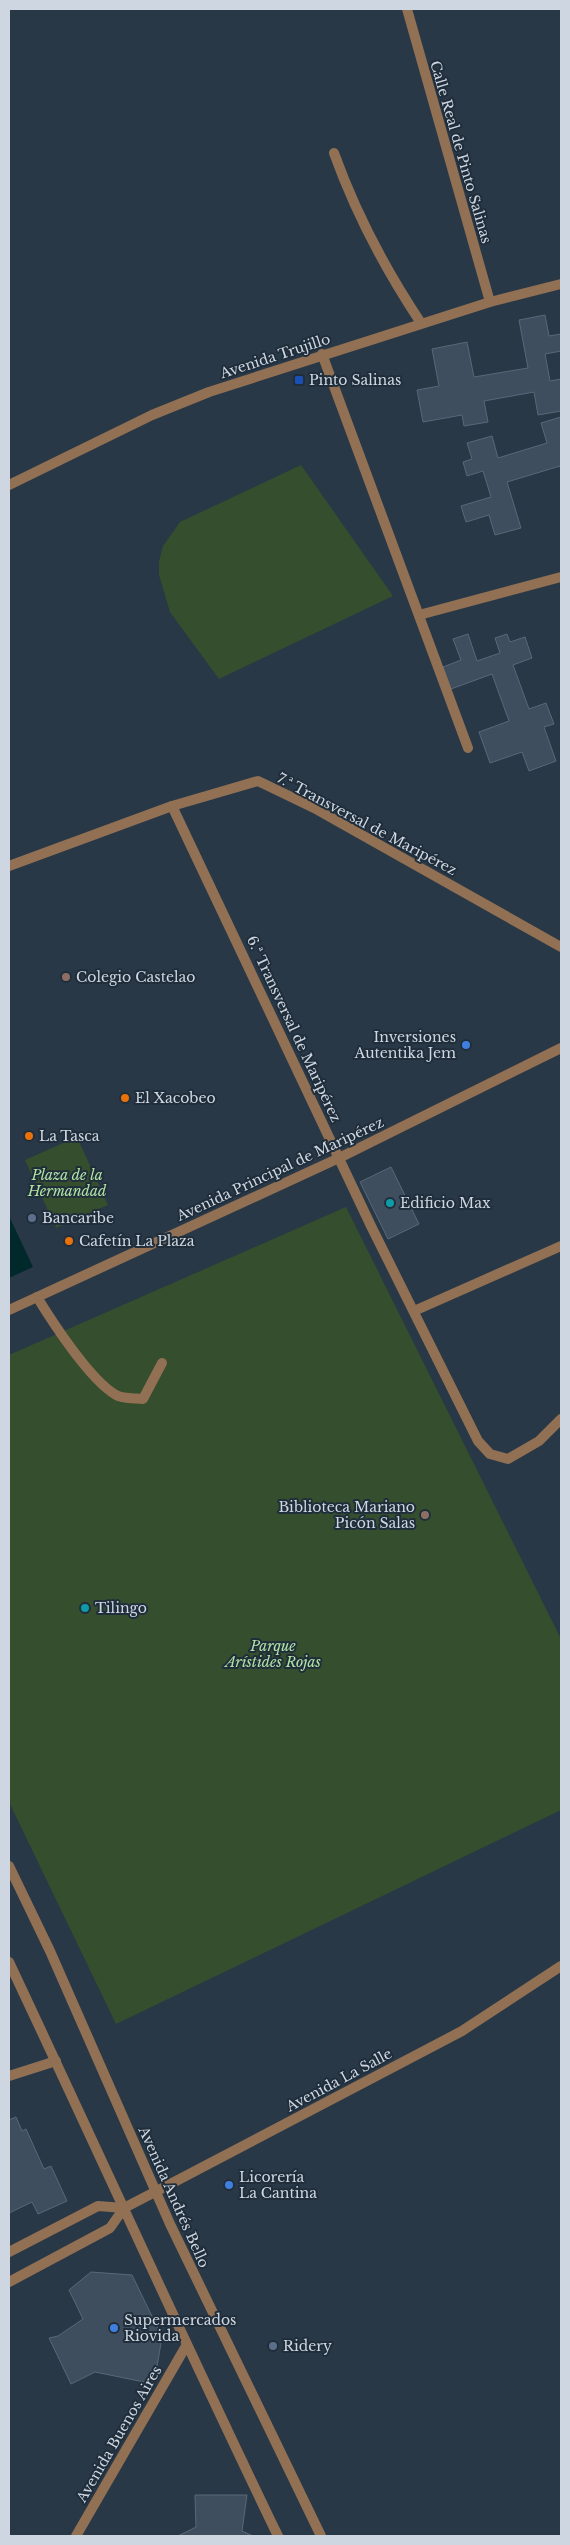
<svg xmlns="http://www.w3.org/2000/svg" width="570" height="2545" font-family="'Libre Baskerville',serif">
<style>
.green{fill:#354e2d}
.water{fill:#01282b}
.building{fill:#3f4e5e;stroke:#586878}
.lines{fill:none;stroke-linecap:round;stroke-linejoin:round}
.service{stroke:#917053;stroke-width:10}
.minor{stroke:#917053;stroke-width:10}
.tertiary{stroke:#917053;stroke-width:10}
.transit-dot{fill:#1a4fb4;stroke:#202e3c;stroke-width:2}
.education-dot{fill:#8d6e63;stroke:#202e3c;stroke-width:2}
.shop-dot{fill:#3f7fe0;stroke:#202e3c;stroke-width:2}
.food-dot{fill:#e8710a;stroke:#202e3c;stroke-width:2}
.culture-dot{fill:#0f9aa8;stroke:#202e3c;stroke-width:2}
.service-dot{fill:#5c6f8a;stroke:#202e3c;stroke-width:2}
.labels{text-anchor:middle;stroke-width:4;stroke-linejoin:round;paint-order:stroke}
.street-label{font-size:14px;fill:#ced7e1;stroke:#202e3c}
.poi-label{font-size:14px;fill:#ced7e1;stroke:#202e3c;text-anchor:start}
.park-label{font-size:14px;font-style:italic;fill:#b1e3a2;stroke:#202e3c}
</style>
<rect width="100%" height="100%" fill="#293847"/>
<g class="green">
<polygon points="301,465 393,596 219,679 170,612 159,575 159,562 163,546 180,522"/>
<polygon points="77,1137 108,1205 56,1228 25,1160"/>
<polygon points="346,1207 561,1639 561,1810 116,2024 9,1802 9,1355"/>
</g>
<polygon class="water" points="9,1216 33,1267 9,1278"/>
<g class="building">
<polygon points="545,315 549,336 561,334 561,351 545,354 550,381 561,379 561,411 538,415 534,392 484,401 488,422 464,426 462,415 423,422 417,390 439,386 432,349 467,342 474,377 528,368 519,320"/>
<polygon points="561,417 561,471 560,466 507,482 521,528 495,535 489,515 466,522 461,506 491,497 483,471 467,476 463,462 472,459 467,443 492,436 498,458 547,443 541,423"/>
<polygon points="468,634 477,661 500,653 495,638 507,634 510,642 525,637 532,658 513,665 529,709 546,703 554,724 544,727 556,761 529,771 522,752 490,763 479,732 509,721 492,674 451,689 443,667 461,660 453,639"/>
<polygon points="391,1167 419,1224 388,1239 360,1182"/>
<polygon points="16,2117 22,2131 26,2129 44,2169 51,2166 67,2201 38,2214 32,2202 9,2213 9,2120"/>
<polygon points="91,2272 132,2275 162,2337 154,2384 95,2372 71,2384 49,2338 58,2336 83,2319 69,2290"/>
<polygon points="195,2495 247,2495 242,2531 253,2536 178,2536 196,2527"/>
</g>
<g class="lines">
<path class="service" d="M 37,1297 C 53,1323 90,1380 116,1395 C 122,1399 135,1398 143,1399 L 162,1363"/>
<g class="minor">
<polyline points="407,9 490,302"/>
<path d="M 334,153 C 356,214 385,269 421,323"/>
<polyline points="322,354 468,748"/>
<polyline points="9,485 152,415 209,392 490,302 561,284"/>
<polyline points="419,615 561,577"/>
<polyline points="172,806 371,1226 478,1441 490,1454 508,1459 539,1441 561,1419"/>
<polyline points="9,866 172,806 258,781 314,808 561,947"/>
<polyline points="414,1311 561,1246"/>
<polyline points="9,2076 56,2061"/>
<polyline points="9,2252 98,2206 124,2208 178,2180 462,2031 561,1966"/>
<polyline points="9,2282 110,2228 124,2208"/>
<polyline points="76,2536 186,2346"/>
</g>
<g class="tertiary">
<polyline points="9,1310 339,1158 561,1048"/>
<polyline points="9,1866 50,1951 170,2224 321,2536"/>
<path d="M 9,1962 C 99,2153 186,2346 278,2536"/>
</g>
</g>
<rect class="transit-dot" x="294" y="375" width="10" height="10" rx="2.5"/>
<g class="education-dot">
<circle cx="66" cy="977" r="5"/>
<circle cx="425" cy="1515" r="5"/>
</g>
<g class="shop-dot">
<circle cx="466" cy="1045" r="5"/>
<circle cx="229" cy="2185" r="5"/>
<circle cx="114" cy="2328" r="5"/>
</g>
<g class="food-dot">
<circle cx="125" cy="1098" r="5"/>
<circle cx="29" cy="1136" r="5"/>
<circle cx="69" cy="1241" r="5"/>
</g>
<g class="culture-dot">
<circle cx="390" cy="1203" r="5"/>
<circle cx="85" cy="1608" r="5"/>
</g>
<g class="service-dot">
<circle cx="32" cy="1218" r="5"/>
<circle cx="273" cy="2346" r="5"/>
</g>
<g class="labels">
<g class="street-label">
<text transform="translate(461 152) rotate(74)" y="5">Calle Real de Pinto Salinas</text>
<text transform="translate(275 356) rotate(-18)" y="5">Avenida Trujillo</text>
<text transform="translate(367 824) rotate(28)" y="5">7.ª Transversal de Maripérez</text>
<text transform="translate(294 1029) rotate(65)" y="5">6.ª Transversal de Maripérez</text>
<text transform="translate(280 1169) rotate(-25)" y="5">Avenida Principal de Maripérez</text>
<text transform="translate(339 2080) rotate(-28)" y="5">Avenida La Salle</text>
<text transform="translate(174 2197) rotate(66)" y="5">Avenida Andrés Bello</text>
<text transform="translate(119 2434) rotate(-60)" y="5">Avenida Buenos Aires</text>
</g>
<g class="poi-label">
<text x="309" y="385">Pinto Salinas</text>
<text x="76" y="982">Colegio Castelao</text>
<text x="456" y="1042" text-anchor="end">Inversiones<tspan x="456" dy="16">Autentika Jem</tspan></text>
<text x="135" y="1103">El Xacobeo</text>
<text x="39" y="1141">La Tasca</text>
<text x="400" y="1208">Edificio Max</text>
<text x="42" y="1223">Bancaribe</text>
<text x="79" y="1246">Cafetín La Plaza</text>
<text x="415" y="1512" text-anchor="end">Biblioteca Mariano<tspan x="415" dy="16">Picón Salas</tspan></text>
<text x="95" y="1613">Tilingo</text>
<text x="239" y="2182">Licorería<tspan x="239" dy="16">La Cantina</tspan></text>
<text x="124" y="2325">Supermercados<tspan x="124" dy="16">Riovida</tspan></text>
<text x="283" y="2351">Ridery</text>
</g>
<g class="park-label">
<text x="67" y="1180">Plaza de la<tspan x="67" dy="16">Hermandad</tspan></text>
<text x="273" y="1651">Parque<tspan x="273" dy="16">Arístides Rojas</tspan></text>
</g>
</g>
<rect width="570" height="2545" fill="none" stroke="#ced7e1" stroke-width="20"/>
</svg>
